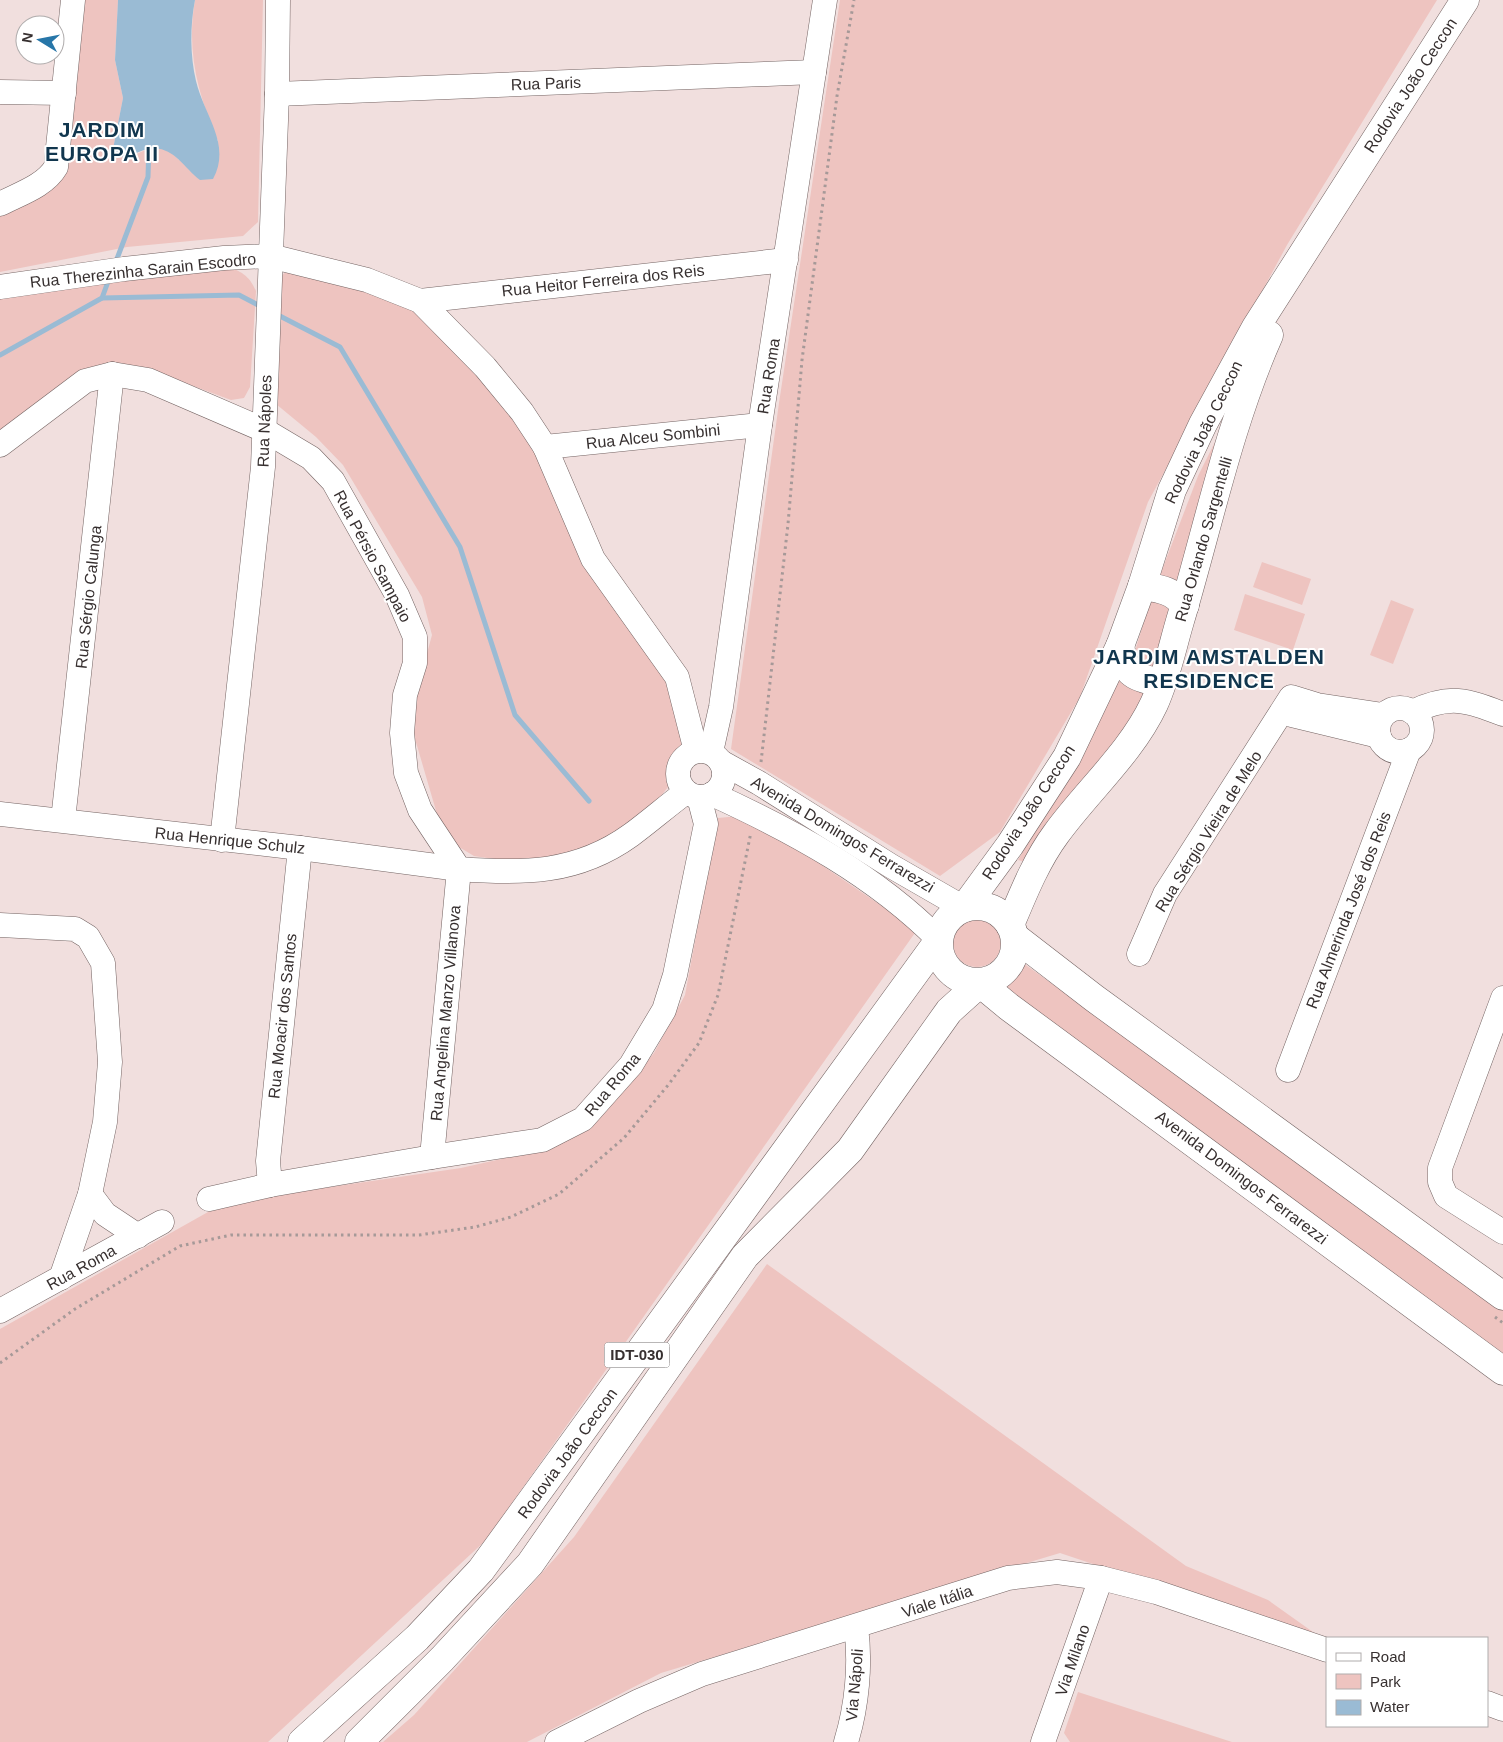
<svg xmlns="http://www.w3.org/2000/svg" width="1503" height="1742" font-family="Arial,sans-serif">
<style>
.green{fill:#eec4c0}
.water{fill:#9abbd4}
.lines{fill:none;stroke-linecap:round;stroke-linejoin:round}
.stream{stroke:#9abbd4;stroke-width:5}
.minor-casing{stroke:#746463;stroke-width:25}
.major-casing{stroke:#746463;stroke-width:29}
.path{stroke:#a69998;stroke-width:3;stroke-dasharray:2.5 4;stroke-linecap:butt}
.minor{stroke:#fff;stroke-width:24}
.major{stroke:#fff;stroke-width:28}
.labels{text-anchor:middle;stroke-width:4;stroke-linejoin:round;paint-order:stroke}
.shield{fill:#fff;stroke:#736e6e;stroke-width:1}
.shield-label{font-size:15px;font-weight:bold;fill:#373030}
.street-label{font-size:16px;fill:#373030;stroke:#fff}
.district-label{font-size:21px;font-weight:bold;letter-spacing:1px;fill:#11364e;stroke:#fff}
</style>
<rect width="100%" height="100%" fill="#f1dfde"/>
<g class="green">
<path d="M 82,0 L 118,0 L 115,60 L 123,98 L 113,149 L 135,155 C 153,145 165,145 179,160 L 218,141 C 198,95 186,51 195,0 L 263,0 L 258,222 L 243,236 L 127,247 L 0,272 L 0,214 L 43,191 Z"/>
<polygon points="840,0 1437,0 1287,245 1148,502 1080,697 1000,832 940,876 731,749 779,403"/>
<path d="M 225,266 C 241,271 249,275 256,291 L 250,387 L 244,398 L 231,400 L 150,370 L 111,364 L 0,433 L 0,296 Z"/>
<polygon points="292,267 364,288 411,308 479,373 515,417 669,682 685,748 677,776 656,802 625,827 597,843 569,853 538,860 507,861 474,856 459,847 439,821 413,732 415,697 432,635 422,597 343,465 316,437 276,404 281,276"/>
<polygon points="1239,394 1179,590 1157,583 1198,476"/>
<polygon points="1262,562 1311,579 1302,605 1253,587"/>
<polygon points="1245,594 1305,614 1293,650 1234,630"/>
<polygon points="1170,598 1171,621 1151,672 1133,658 1150,601"/>
<polygon points="1391,600 1414,609 1393,664 1370,655"/>
<polygon points="1117,672 1154,692 1026,862 1018,860 1094,732"/>
<polygon points="739,816 779,836 917,930 485,1541 268,1742 0,1742 0,1329 208,1212 262,1197 461,1168 545,1149 591,1128 654,1053 685,995 718,818"/>
<circle cx="977" cy="943" r="24"/>
<polygon points="1023,963 1247,1123 1503,1310 1503,1355 1002,989"/>
<polygon points="767,1264 1186,1566 1268,1600 1327,1642 1060,1553 661,1673 527,1742 383,1742 414,1715 574,1537"/>
<polygon points="1078,1692 1232,1742 1070,1742 1064,1733"/>
</g>
<path class="water" d="M 118,0 L 195,0 C 190,25 190,56 196,81 C 204,115 232,145 213,179 L 200,180 C 183,167 173,145 149,149 C 140,150 133,156 123,157 L 113,149 L 123,98 L 115,60 Z"/>
<g class="lines">
<g class="stream">
<polyline points="115,264 148,177 149,144"/>
<polyline points="102,298 239,295 262,307"/>
<polyline points="276,314 340,347 460,547 515,715 589,801"/>
<polyline points="0,355 102,298 109,279"/>
</g>
<g class="minor-casing">
<g id="minor">
<polyline points="0,92 64,93"/>
<polyline points="277,94 814,72"/>
<path d="M 0,204 C 19,194 45,186 56,167 L 73,0"/>
<polyline points="0,287 124,269 224,258 270,256 367,280 420,301 485,367 522,412 545,447 593,559 677,677 696,751"/>
<polyline points="420,301 786,260"/>
<path d="M 0,445 L 85,381 L 112,374 L 148,380 L 264,430 L 311,458 L 333,481 L 397,595 L 415,637 L 415,663 L 405,695 L 402,733 L 406,773 L 420,810 L 459,869 C 522,874 577,874 631,835 C 650,821 667,806 686,792"/>
<polyline points="545,447 760,425"/>
<circle cx="1400" cy="730" r="22"/>
<path d="M 1412,712 C 1450,694 1466,700 1503,714"/>
<polyline points="1292,715 1379,736"/>
<circle cx="701" cy="774" r="23"/>
<polyline points="711,752 721,707 760,425 825,0"/>
<polyline points="721,762 759,783 891,866 964,908"/>
<path d="M 712,794 C 793,831 876,876 939,940"/>
<polyline points="0,814 300,848 459,869 432,1157"/>
<polyline points="63,820 112,374"/>
<polyline points="222,840 263,467 277,94 278,0"/>
<polyline points="0,925 75,929 88,937 103,963 110,1062 105,1122 90,1194 61,1278"/>
<polyline points="1139,954 1165,894 1291,697 1317,705 1383,715"/>
<polyline points="1503,998 1440,1168 1440,1182 1446,1196 1503,1232"/>
<polyline points="1288,1070 1409,750"/>
<polyline points="270,1185 268,1161 300,848"/>
<polyline points="90,1194 105,1214 138,1236"/>
<polyline points="209,1199 270,1185 432,1157 542,1140 583,1119 631,1065 664,1010 675,975 706,824 699,797"/>
<polyline points="0,1311 162,1222"/>
<polyline points="1487,1703 1503,1709"/>
<polyline points="557,1742 639,1701 702,1674 1008,1578 1057,1572 1101,1578 1156,1592 1327,1650"/>
<path d="M 846,1742 C 857,1706 861,1664 856,1627"/>
<polyline points="1043,1742 1101,1578"/>
</g>
</g>
<g class="major-casing">
<g id="major">
<path d="M 1142,586 C 1161,589 1172,590 1185,605"/>
<path d="M 1120,646 C 1125,675 1134,677 1161,683"/>
<circle cx="977" cy="944" r="38"/>
<polyline points="964,908 1010,845 1067,757 1120,646 1142,586 1172,490 1203,424 1256,327 1465,0"/>
<path d="M 1010,925 C 1023,894 1036,861 1056,834 C 1087,791 1131,753 1154,704 C 1166,678 1172,648 1180,621 C 1208,527 1229,425 1269,335"/>
<polyline points="1015,937 1094,998 1503,1296"/>
<polyline points="302,1742 417,1638 481,1570 939,940"/>
<polyline points="359,1742 442,1659 530,1564 745,1256 850,1150 949,1011 980,983 1009,1007 1503,1371"/>
</g>
</g>
<g class="path">
<polyline points="761,762 788,524 802,360 837,96 854,0"/>
<polyline points="1495,1317 1503,1323"/>
<polyline points="0,1363 75,1309 180,1246 231,1235 419,1235 475,1227 511,1217 559,1194 624,1138 669,1084 699,1043 718,995 751,832"/>
</g>
<use href="#minor" class="minor"/>
<use href="#major" class="major"/>
</g>
<g class="labels">
<rect class="shield" x="604.5" y="1342.5" width="65" height="25" rx="4"/>
<g class="shield-label">
<text x="637" y="1360">IDT-030</text>
</g>
<g class="street-label">
<text transform="translate(546 83) rotate(-2)" y="6">Rua Paris</text>
<text transform="translate(1410 85) rotate(-57)" y="6">Rodovia João Ceccon</text>
<text transform="translate(143 270) rotate(-6)" y="6">Rua Therezinha Sarain Escodro</text>
<text transform="translate(603 280) rotate(-6)" y="6">Rua Heitor Ferreira dos Reis</text>
<text transform="translate(768 376) rotate(-81)" y="6">Rua Roma</text>
<text transform="translate(264 421) rotate(-88)" y="6">Rua Nápoles</text>
<text transform="translate(1203 432) rotate(-64)" y="6">Rodovia João Ceccon</text>
<text transform="translate(653 436) rotate(-6)" y="6">Rua Alceu Sombini</text>
<text transform="translate(1203 539) rotate(-74)" y="6">Rua Orlando Sargentelli</text>
<text transform="translate(373 556) rotate(62)" y="6">Rua Pérsio Sampaio</text>
<text transform="translate(88 597) rotate(-84)" y="6">Rua Sérgio Calunga</text>
<text transform="translate(1028 812) rotate(-57)" y="6">Rodovia João Ceccon</text>
<text transform="translate(1208 831) rotate(-58)" y="6">Rua Sérgio Vieira de Melo</text>
<text transform="translate(843 834) rotate(31)" y="6">Avenida Domingos Ferrarezzi</text>
<text transform="translate(230 840) rotate(6)" y="6">Rua Henrique Schulz</text>
<text transform="translate(1348 910) rotate(-69)" y="6">Rua Almerinda José dos Reis</text>
<text transform="translate(445 1013) rotate(-85)" y="6">Rua Angelina Manzo Villanova</text>
<text transform="translate(282 1016) rotate(-84)" y="6">Rua Moacir dos Santos</text>
<text transform="translate(612 1084) rotate(-50)" y="6">Rua Roma</text>
<text transform="translate(1242 1177) rotate(37)" y="6">Avenida Domingos Ferrarezzi</text>
<text transform="translate(81 1267) rotate(-29)" y="6">Rua Roma</text>
<text transform="translate(567 1453) rotate(-54)" y="6">Rodovia João Ceccon</text>
<text transform="translate(937 1601) rotate(-18)" y="6">Viale Itália</text>
<text transform="translate(1072 1660) rotate(-71)" y="6">Via Milano</text>
<text transform="translate(854 1685) rotate(-85)" y="6">Via Nápoli</text>
</g>
<g class="district-label">
<text x="102" y="137">JARDIM<tspan x="102" dy="24">EUROPA II</tspan></text>
<text x="1209" y="664">JARDIM AMSTALDEN<tspan x="1209" dy="24">RESIDENCE</tspan></text>
</g>
</g>
<rect x="1326" y="1637" width="162" height="90" fill="#ffffff" stroke="#afacac"/>
<rect x="1336" y="1653" width="25" height="8" fill="#ffffff" stroke="#afacac"/>
<text x="1370" y="1662" font-size="15" fill="#373030">Road</text>
<rect x="1336" y="1674" width="25" height="15" fill="#eec4c0" stroke="#afacac"/>
<text x="1370" y="1687" font-size="15" fill="#373030">Park</text>
<rect x="1336" y="1700" width="25" height="15" fill="#9abbd4" stroke="#afacac"/>
<text x="1370" y="1712" font-size="15" fill="#373030">Water</text>
<g transform="translate(40 40) rotate(280)"><circle r="24" fill="#ffffff" stroke="#afacac"/>
<path d="M0-4L9 19L0 12L-9 19Z" fill="#2776a8"/>
<text y="-8" font-size="14" font-weight="bold" text-anchor="middle" fill="#373030">N</text>
</g>
</svg>
